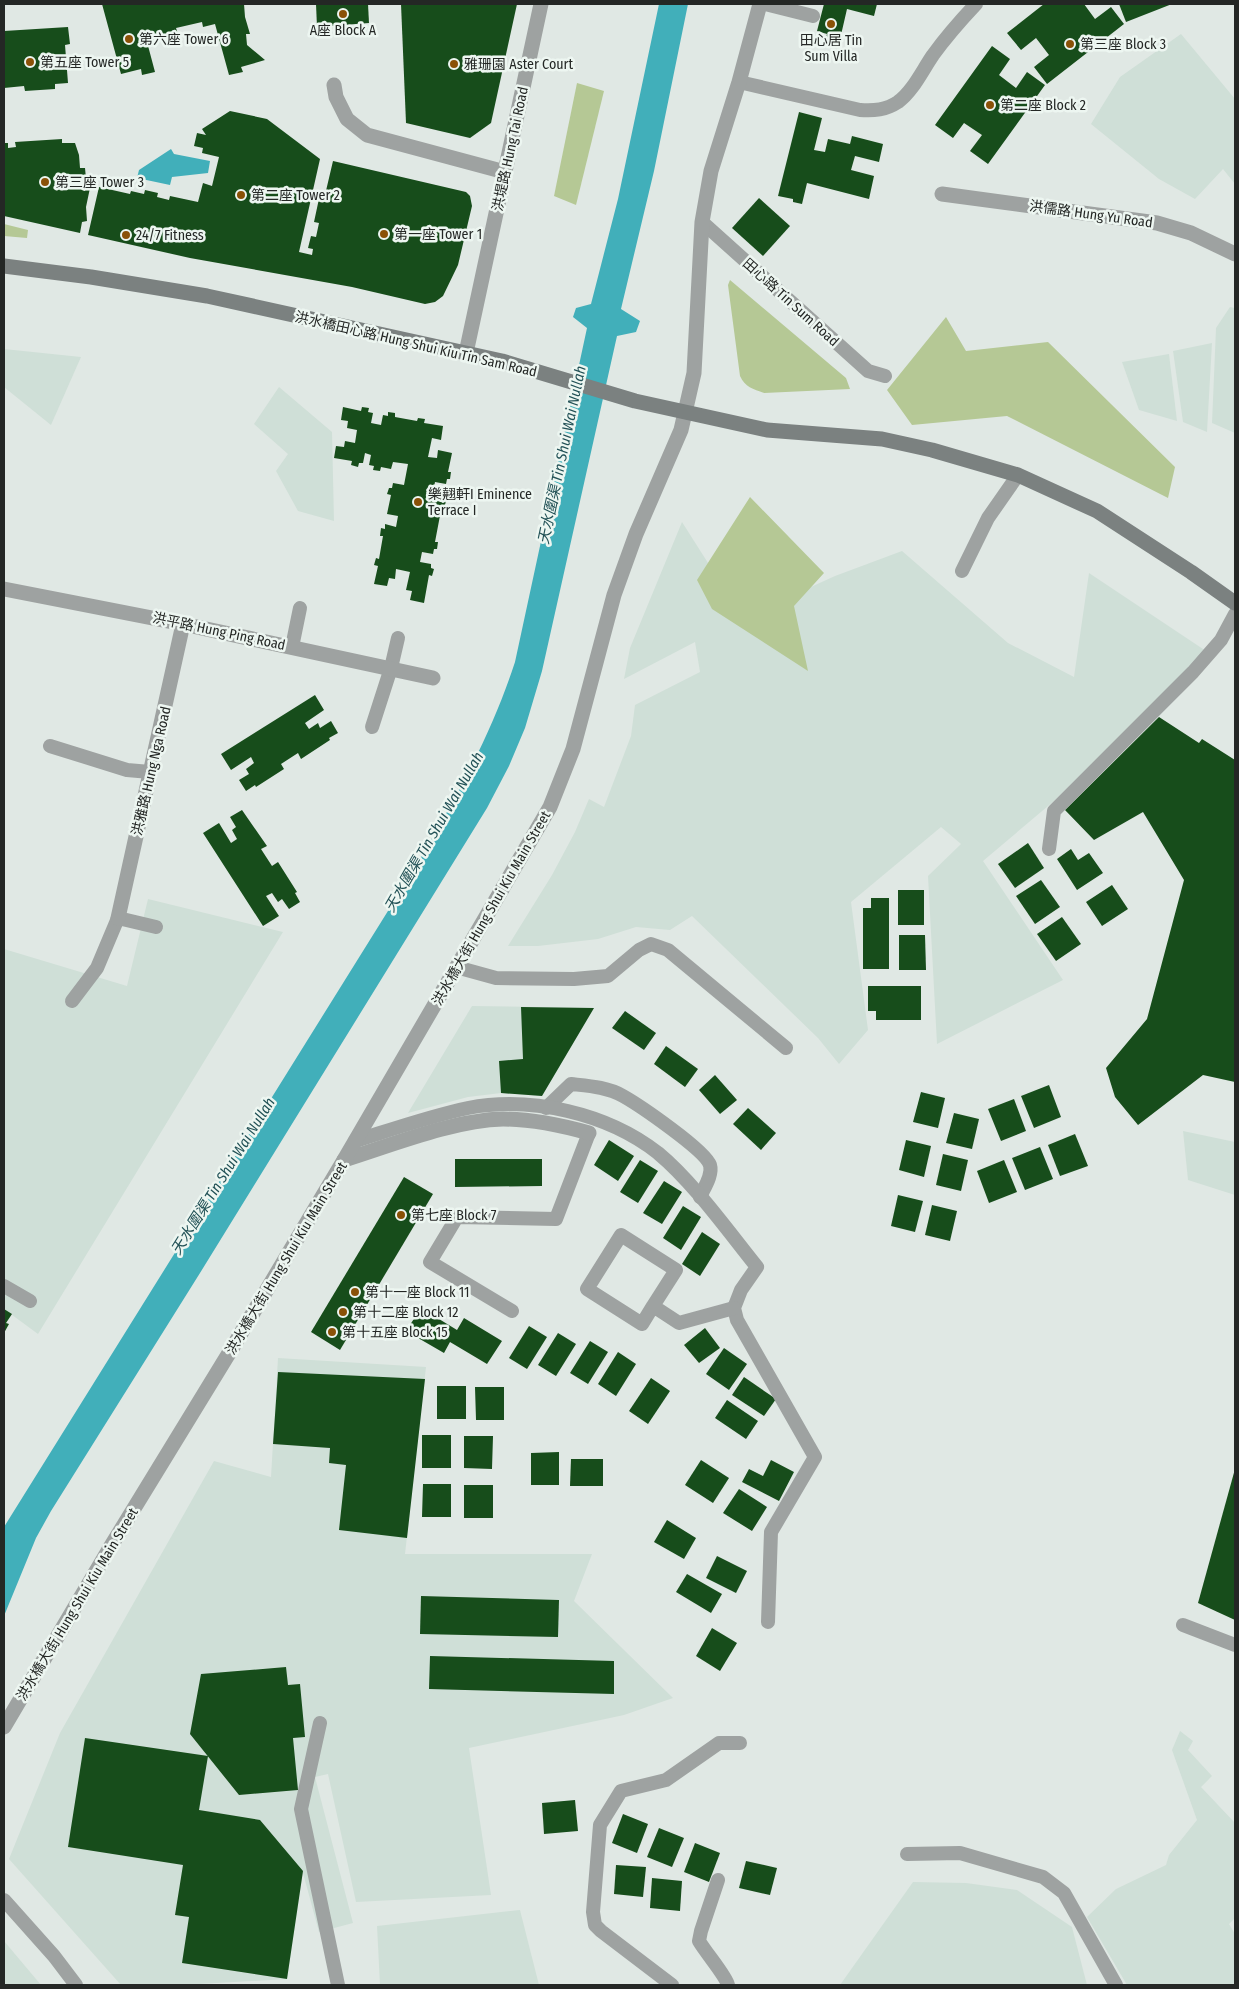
<svg xmlns="http://www.w3.org/2000/svg" width="1239" height="1989" font-family="'Fira Sans Condensed','Noto Sans SC',sans-serif">
<style>
.built{fill:#cfdfd7}
.green{fill:#b5c895}
.water{fill:#41afba}
.building{fill:#174d1b}
.lines{fill:none;stroke-linecap:round;stroke-linejoin:round}
.lane{stroke:#9ea2a1;stroke-width:14}
.street{stroke:#9ea2a1;stroke-width:15}
.secondary{stroke:#7b8180;stroke-width:15}
.poi-dot{fill:#8a5107;stroke:#edf6f1;stroke-width:2}
.labels{text-anchor:middle;stroke-width:5;stroke-linejoin:round;paint-order:stroke}
.poi-label{font-size:14px;fill:#242725;stroke:#edf6f1;text-anchor:start}
.street-label{font-size:14px;fill:#242725;stroke:#edf6f1}
.water-label{font-size:15px;font-style:italic;fill:#225156;stroke:#edf6f1}
</style>
<rect width="100%" height="100%" fill="#e0e8e4"/>
<g class="built">
<polygon points="1181,34 1235,99 1235,184 1223,169 1195,199 1159,179 1091,124 1120,77"/>
<polygon points="1230,307 1235,308 1235,433 1212,423 1216,328"/>
<polygon points="1212,343 1207,432 1183,422 1173,351"/>
<polygon points="4,349 81,357 51,425 4,387"/>
<polygon points="1169,354 1177,421 1139,410 1122,362"/>
<polygon points="279,387 332,432 334,521 298,511 276,471 288,454 254,424"/>
<polygon points="682,522 743,618 835,576 902,551 1008,643 1074,677 1089,573 1206,651 1054,801 983,861 1063,980 937,1044 928,876 961,844 941,827 851,902 868,1030 839,1064 818,1038 692,916 670,930 636,927 598,939 538,946 508,946 552,875 575,832 589,799 604,807 631,736 635,705 700,672 695,642 624,679 630,648"/>
<polygon points="148,899 283,932 38,1334 4,1309 4,949 127,986"/>
<polygon points="472,1006 594,1008 542,1096 501,1093 468,1097 408,1113"/>
<polygon points="1183,1131 1235,1142 1235,1195 1188,1180"/>
<polygon points="278,1358 426,1367 405,1554 592,1554 574,1601 673,1698 624,1715 469,1748 491,1895 356,1902 328,1774 315,1777 353,1923 319,1932 303,1873 287,1979 182,1985 121,1985 9,1859 60,1733 214,1461 271,1477"/>
<polygon points="1180,1731 1193,1741 1188,1750 1212,1776 1201,1787 1235,1823 1235,1918 1229,1924 1235,1934 1235,1985 1196,1984 1191,1985 1127,1985 1087,1917 1116,1889 1166,1865 1169,1855 1197,1820 1172,1750"/>
<polygon points="913,1882 966,1883 1017,1890 1072,1927 1087,1985 840,1985"/>
<polygon points="520,1910 539,1985 380,1985 377,1926"/>
<polygon points="4,1941 41,1985 4,1985"/>
</g>
<g class="green">
<polygon points="577,83 604,91 576,205 554,196"/>
<polygon points="4,224 28,230 27,238 4,236"/>
<path d="M 730,280 L 846,378 L 850,389 L 764,393 C 753,389 745,387 740,376 L 728,285 Z"/>
<polygon points="946,317 966,351 1048,342 1175,467 1168,498 1007,416 912,425 887,390"/>
<polygon points="750,497 824,573 794,606 808,671 712,609 697,580"/>
</g>
<g class="water">
<path d="M 659,4 L 688,4 L 654,171 L 621,309 L 640,321 L 636,332 L 617,336 L 542,671 L 525,728 L 509,766 L 487,808 L 200,1273 L 51,1511 L 36,1538 L 4,1616 L 4,1527 L 416,866 C 456,797 490,738 515,662 L 587,328 L 573,317 L 576,308 L 591,304 L 618,199 Z"/>
<polygon points="171,149 174,154 210,161 208,173 172,177 170,185 137,178 139,170"/>
</g>
<g class="building">
<polygon points="102,4 244,4 245,17 250,34 246,34 247,45 265,60 241,67 243,72 229,75 215,24 203,27 202,22 176,28 178,34 147,42 155,72 142,75 141,69 121,74"/>
<polygon points="316,4 368,4 369,23 317,27"/>
<polygon points="401,4 517,4 491,123 470,138 406,123"/>
<polygon points="824,4 877,4 874,16 847,9 838,48 824,45 827,34 817,31"/>
<polygon points="1044,4 1084,4 1095,19 1111,7 1124,24 1047,84 1034,67 1049,55 1036,38 1021,50 1007,33"/>
<polygon points="1119,4 1172,4 1126,22"/>
<polygon points="68,27 70,44 65,45 68,83 55,84 55,89 25,91 24,86 4,88 4,31"/>
<polygon points="992,46 1010,59 999,75 1016,88 1027,72 1045,85 988,164 970,151 982,135 964,123 953,138 935,125"/>
<polygon points="230,111 267,119 320,159 299,252 312,255 313,249 308,248 311,236 316,237 319,223 314,222 320,194 325,195 333,161 466,192 470,196 472,206 458,265 443,296 435,302 425,304 352,287 190,258 88,235 99,187 130,194 131,191 144,194 145,190 158,193 157,197 169,200 170,196 198,202 203,183 212,186 219,157 202,153 203,148 194,146 197,133 206,135 202,129"/>
<polygon points="799,112 822,118 814,150 825,152 828,139 850,144 852,136 883,144 879,162 855,156 851,170 874,176 869,199 807,183 802,204 793,202 793,199 778,196"/>
<polygon points="62,139 62,143 75,143 79,155 80,168 85,168 87,189 90,188 86,207 87,221 82,222 80,233 4,216 4,143 8,143 8,148 16,147 15,142"/>
<polygon points="759,198 790,226 763,256 732,228"/>
<polygon points="343,407 361,411 362,407 369,408 368,412 373,413 371,423 381,425 383,415 388,416 388,412 395,413 395,417 417,421 418,418 425,419 424,423 443,426 441,440 432,438 428,457 437,458 438,450 452,453 448,472 451,472 450,479 447,479 446,484 435,482 433,492 444,494 444,498 446,499 445,506 442,505 435,542 438,542 437,549 434,549 433,554 422,552 420,562 431,564 431,568 434,569 432,576 429,575 424,603 410,600 412,591 406,590 410,572 396,569 395,579 389,578 387,586 374,584 378,566 374,565 376,558 379,559 383,536 380,536 381,528 385,529 385,524 396,527 398,516 387,514 391,495 387,494 389,488 392,488 393,483 404,485 408,464 393,462 391,469 381,467 380,471 373,470 374,466 369,465 371,455 365,453 363,463 359,463 358,467 351,465 352,461 334,458 336,446 344,447 345,441 355,443 357,430 347,428 348,421 341,420"/>
<polygon points="315,695 324,710 305,723 309,729 318,723 320,728 331,721 338,733 329,738 330,740 301,759 298,753 281,764 284,769 256,787 255,785 246,791 239,780 249,774 246,769 254,763 251,757 231,770 221,754"/>
<polygon points="1159,717 1199,743 1202,739 1235,760 1235,1082 1203,1075 1138,1125 1115,1097 1106,1068 1147,1019 1184,880 1143,812 1094,840 1065,810"/>
<polygon points="242,810 267,846 261,849 272,866 278,862 297,892 295,893 300,902 289,909 282,899 278,902 272,893 266,896 279,916 263,926 203,833 219,823 231,843 237,839 232,830 236,827 230,817"/>
<polygon points="1028,843 1044,868 1015,888 998,864"/>
<polygon points="1071,849 1078,860 1089,853 1103,873 1077,890 1057,859"/>
<polygon points="1041,880 1060,907 1035,924 1016,896"/>
<polygon points="1112,885 1128,909 1102,926 1086,902"/>
<rect x="898" y="890" width="26" height="35"/>
<polygon points="871,898 889,898 889,969 863,969 863,908 871,908"/>
<polygon points="1062,917 1081,944 1056,961 1037,934"/>
<polygon points="899,935 925,935 926,970 899,970"/>
<polygon points="868,986 921,986 921,1020 876,1020 876,1011 868,1011"/>
<polygon points="521,1007 594,1008 542,1096 501,1093 499,1061 523,1059"/>
<polygon points="625,1011 656,1033 644,1050 612,1028"/>
<polygon points="666,1046 698,1069 685,1087 654,1064"/>
<polygon points="715,1075 737,1100 720,1114 699,1090"/>
<polygon points="1049,1085 1061,1117 1034,1128 1021,1096"/>
<polygon points="921,1092 945,1098 938,1128 913,1122"/>
<polygon points="1014,1099 1026,1131 1001,1141 988,1109"/>
<polygon points="748,1108 776,1133 761,1150 733,1124"/>
<polygon points="954,1113 979,1119 972,1149 946,1143"/>
<polygon points="1075,1134 1088,1166 1060,1176 1048,1145"/>
<polygon points="609,1140 634,1156 618,1181 594,1165"/>
<polygon points="906,1140 931,1146 924,1177 899,1170"/>
<polygon points="1040,1147 1053,1179 1025,1190 1012,1158"/>
<polygon points="943,1154 968,1160 961,1191 936,1185"/>
<polygon points="455,1159 542,1159 542,1186 455,1187"/>
<polygon points="640,1160 658,1171 638,1203 620,1192"/>
<polygon points="1004,1160 1017,1192 989,1203 977,1171"/>
<polygon points="404,1177 433,1194 340,1350 311,1332"/>
<polygon points="664,1181 682,1192 662,1224 643,1213"/>
<polygon points="898,1195 923,1201 915,1232 891,1226"/>
<polygon points="932,1205 957,1211 950,1241 925,1235"/>
<polygon points="683,1206 701,1217 681,1250 663,1238"/>
<polygon points="702,1232 720,1244 700,1276 682,1264"/>
<polygon points="421,1308 457,1330 464,1318 502,1341 487,1364 450,1342 444,1353 406,1331"/>
<polygon points="4,1309 12,1314 6,1323 9,1324 4,1333"/>
<polygon points="529,1326 547,1337 527,1369 509,1358"/>
<polygon points="705,1328 720,1348 699,1363 684,1345"/>
<polygon points="558,1333 576,1344 556,1376 538,1365"/>
<polygon points="590,1341 608,1352 588,1384 570,1373"/>
<polygon points="724,1348 747,1364 729,1390 706,1374"/>
<polygon points="618,1352 636,1364 616,1396 598,1384"/>
<polygon points="278,1372 425,1379 407,1538 339,1530 346,1465 329,1463 330,1448 273,1444"/>
<polygon points="744,1377 776,1399 764,1416 732,1395"/>
<polygon points="651,1378 670,1391 648,1424 629,1411"/>
<rect x="437" y="1386" width="29" height="33"/>
<polygon points="475,1387 504,1387 504,1420 476,1420"/>
<polygon points="727,1400 758,1421 746,1439 715,1418"/>
<rect x="422" y="1435" width="29" height="33"/>
<polygon points="464,1436 493,1436 492,1469 464,1468"/>
<polygon points="559,1452 559,1485 531,1485 531,1453"/>
<polygon points="571,1459 603,1459 603,1486 570,1486"/>
<polygon points="701,1460 729,1478 713,1503 685,1485"/>
<polygon points="771,1460 794,1472 779,1501 742,1482 749,1469 763,1476"/>
<polygon points="1235,1469 1235,1620 1198,1603"/>
<polygon points="423,1484 451,1484 451,1517 422,1517"/>
<rect x="464" y="1485" width="29" height="33"/>
<polygon points="739,1489 767,1507 752,1531 723,1513"/>
<polygon points="667,1520 696,1538 684,1559 654,1542"/>
<polygon points="717,1556 747,1571 736,1593 706,1578"/>
<polygon points="687,1574 722,1594 711,1613 676,1592"/>
<polygon points="421,1596 559,1600 558,1637 420,1634"/>
<polygon points="712,1628 737,1643 720,1671 696,1656"/>
<polygon points="430,1656 614,1661 614,1694 429,1689"/>
<polygon points="286,1667 288,1685 300,1684 305,1737 293,1738 298,1790 239,1795 190,1734 201,1674"/>
<polygon points="85,1738 208,1756 199,1810 260,1820 303,1871 287,1979 182,1963 189,1917 175,1915 183,1865 68,1847"/>
<polygon points="575,1800 578,1831 544,1834 542,1803"/>
<polygon points="623,1814 648,1824 637,1853 612,1843"/>
<polygon points="659,1828 684,1838 672,1867 647,1857"/>
<polygon points="695,1843 720,1853 709,1882 684,1872"/>
<polygon points="746,1861 777,1868 770,1895 739,1888"/>
<polygon points="616,1865 646,1867 643,1897 614,1894"/>
<polygon points="652,1878 682,1881 680,1911 650,1908"/>
</g>
<g class="lines">
<g class="lane">
<polyline points="765,4 813,16"/>
<path d="M 739,82 L 860,110 C 874,111 886,110 898,102 C 913,91 922,71 933,55 C 946,37 961,20 976,4"/>
<polyline points="702,222 868,371 885,376"/>
<polyline points="962,571 988,518 1018,475"/>
<polyline points="292,647 300,608"/>
<polyline points="372,727 391,668 398,638"/>
<polyline points="50,746 127,770 150,772"/>
<polyline points="1049,849 1054,811 1193,672 1221,640 1235,614"/>
<polyline points="456,967 496,978 574,979 608,976 639,950 651,944 668,950 786,1048"/>
<polyline points="72,1001 97,968 118,918 156,927"/>
<path d="M 546,1108 L 571,1084 C 589,1086 607,1087 623,1096 C 639,1105 705,1150 710,1165 C 713,1175 704,1188 700,1197"/>
<path d="M 355,1141 C 393,1129 430,1116 468,1108 C 531,1096 607,1113 658,1153 C 693,1182 728,1231 757,1267 L 741,1290 L 734,1308 L 737,1320 L 815,1457 L 771,1532 L 768,1622"/>
<polyline points="4,1286 30,1301"/>
<polyline points="653,1306 642,1324 587,1289 621,1235 676,1270 653,1306 679,1323 734,1308"/>
<polyline points="512,1311 430,1262 457,1217 556,1219 589,1133"/>
<polyline points="1183,1625 1235,1645"/>
<polyline points="320,1723 301,1809 338,1985"/>
<polyline points="907,1854 960,1853 1043,1877 1064,1893 1116,1985"/>
<path d="M 718,1880 L 701,1931 L 699,1941 C 706,1953 726,1976 728,1985"/>
<polyline points="4,1900 54,1956 76,1985"/>
<polyline points="672,1985 601,1931 595,1925 593,1912 600,1825 621,1791 666,1780 719,1743 740,1743"/>
</g>
<g class="street">
<polyline points="334,85 336,97 347,119 367,135 505,172"/>
<polyline points="942,194 1157,223 1191,233 1235,254"/>
<polyline points="466,353 541,4"/>
<polyline points="4,589 183,624 433,678"/>
<polyline points="118,918 183,624"/>
<path d="M 344,1160 C 392,1145 454,1120 503,1119 C 533,1119 560,1125 589,1133"/>
<polyline points="4,1727 111,1546 234,1345 344,1160 550,807 573,749 614,595 636,534 681,430 694,373 702,222 711,171 739,82 760,4"/>
</g>
<polyline class="secondary" points="4,266 91,277 207,296 502,361 635,401 767,430 882,439 932,450 1018,475 1097,511 1191,572 1235,603"/>
</g>
<g class="poi-dot">
<circle cx="343" cy="14" r="5"/>
<circle cx="831" cy="24" r="5"/>
<circle cx="129" cy="39" r="5"/>
<circle cx="1070" cy="44" r="5"/>
<circle cx="30" cy="62" r="5"/>
<circle cx="454" cy="64" r="5"/>
<circle cx="990" cy="105" r="5"/>
<circle cx="45" cy="182" r="5"/>
<circle cx="241" cy="195" r="5"/>
<circle cx="384" cy="234" r="5"/>
<circle cx="126" cy="235" r="5"/>
<circle cx="418" cy="502" r="5"/>
<circle cx="401" cy="1215" r="5"/>
<circle cx="355" cy="1292" r="5"/>
<circle cx="343" cy="1312" r="5"/>
<circle cx="332" cy="1332" r="5"/>
</g>
<g class="labels">
<g class="poi-label">
<text x="343" y="35" text-anchor="middle">A座 Block A</text>
<text x="139" y="44">第六座 Tower 6</text>
<text x="831" y="45" text-anchor="middle">田心居 Tin<tspan x="831" dy="16">Sum Villa</tspan></text>
<text x="1080" y="49">第三座 Block 3</text>
<text x="40" y="67">第五座 Tower 5</text>
<text x="464" y="69">雅珊園 Aster Court</text>
<text x="1000" y="110">第二座 Block 2</text>
<text x="55" y="187">第三座 Tower 3</text>
<text x="251" y="200">第二座 Tower 2</text>
<text x="394" y="239">第一座 Tower 1</text>
<text x="136" y="240">24/7 Fitness</text>
<text x="428" y="499">樂翹軒I Eminence<tspan x="428" dy="16">Terrace I</tspan></text>
<text x="411" y="1220">第七座 Block 7</text>
<text x="365" y="1297">第十一座 Block 11</text>
<text x="353" y="1317">第十二座 Block 12</text>
<text x="342" y="1337">第十五座 Block 15</text>
</g>
<g class="street-label">
<text transform="translate(510 149) rotate(-78)" y="5">洪堤路 Hung Tai Road</text>
<text transform="translate(1091 214) rotate(8)" y="5">洪儒路 Hung Yu Road</text>
<text transform="translate(791 302) rotate(42)" y="5">田心路 Tin Sum Road</text>
<text transform="translate(416 344) rotate(13)" y="5">洪水橋田心路 Hung Shui Kiu Tin Sam Road</text>
<text transform="translate(219 631) rotate(12)" y="5">洪平路 Hung Ping Road</text>
<text transform="translate(151 771) rotate(-77)" y="5">洪雅路 Hung Nga Road</text>
<text transform="translate(491 908) rotate(-60)" y="5">洪水橋大街 Hung Shui Kiu Main Street</text>
<text transform="translate(286 1258) rotate(-59)" y="5">洪水橋大街 Hung Shui Kiu Main Street</text>
<text transform="translate(77 1604) rotate(-59)" y="5">洪水橋大街 Hung Shui Kiu Main Street</text>
</g>
<g class="water-label">
<text transform="translate(562 455) rotate(-78)" y="5">天水圍渠 Tin Shui Wai Nullah</text>
<text transform="translate(434 832) rotate(-60)" y="5">天水圍渠 Tin Shui Wai Nullah</text>
<text transform="translate(223 1176) rotate(-58)" y="5">天水圍渠 Tin Shui Wai Nullah</text>
</g>
</g>
<rect width="1239" height="1989" fill="none" stroke="#242725" stroke-width="10"/>
</svg>
